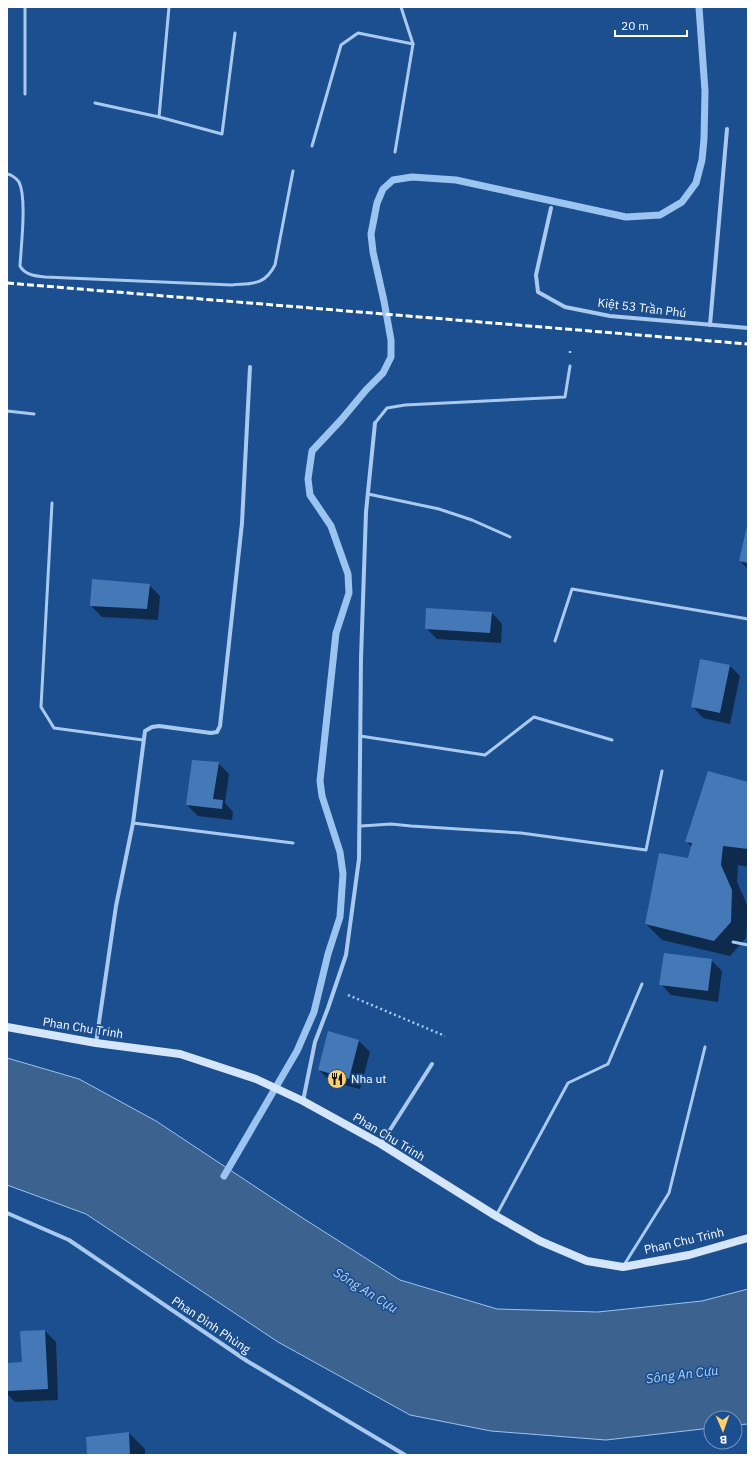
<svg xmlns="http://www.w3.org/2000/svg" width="755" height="1462" font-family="'IBM Plex Sans',sans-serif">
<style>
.water{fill:#3c6290;stroke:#9cc4f0}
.shadow{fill:#0007}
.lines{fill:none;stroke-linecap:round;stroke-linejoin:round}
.stream{stroke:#9cc4f0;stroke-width:7}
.building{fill:#4478b7}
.path{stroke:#a9c9ee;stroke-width:2.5;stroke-dasharray:2 3;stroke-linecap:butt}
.lane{stroke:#a9c9ee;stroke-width:3}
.street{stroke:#a9c9ee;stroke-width:4}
.secondary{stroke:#d6e6fa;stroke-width:8}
.rail{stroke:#fff;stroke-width:3;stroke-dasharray:7 3;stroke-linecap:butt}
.labels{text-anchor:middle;stroke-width:3.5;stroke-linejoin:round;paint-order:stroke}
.street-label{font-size:12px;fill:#fff;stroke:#1b4f8f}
.poi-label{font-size:12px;fill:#fff;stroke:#1b4f8f;text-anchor:start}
.water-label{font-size:13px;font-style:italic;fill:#b5d3f5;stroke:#1b4f8f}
</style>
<rect width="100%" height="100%" fill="#1b4f8f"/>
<polygon class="water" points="7,1058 79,1079 156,1121 301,1217 400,1280 497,1309 598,1312 702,1301 748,1289 748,1424 735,1425 735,1418 711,1418 711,1428 606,1440 491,1431 410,1415 278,1342 86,1214 7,1185"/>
<g class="shadow">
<polygon points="748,529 748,569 740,561"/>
<polygon points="93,580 149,585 160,596 158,620 102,617 91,606"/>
<polygon points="492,613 502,624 501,643 437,639 426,628"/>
<polygon points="729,665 740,676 730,724 703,718 693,707"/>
<polygon points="218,763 229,774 225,803 233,812 232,820 198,816 187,805"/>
<polygon points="748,783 748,867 738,865 737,882 748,907 746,938 730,956 662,940 646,924 689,859 692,847 686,841"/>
<polygon points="711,960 722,971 718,1002 671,995 661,984"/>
<polygon points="359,1041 370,1052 360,1089 330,1081 319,1070"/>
<polygon points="45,1331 56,1342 58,1400 15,1402 7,1394 7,1364 23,1363"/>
<polygon points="129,1433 145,1449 145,1455 88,1455"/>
</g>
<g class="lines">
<polyline class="stream" points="224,1176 297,1051 314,1012 328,954 340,917 343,874 340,852 322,796 320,781 336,633 349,593 348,574 331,526 310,495 308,479 312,451 341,420 366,390 383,373 391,357 391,340 384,301 373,252 371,234 377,203 383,189 393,180 412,177 456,180 626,217 660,215 682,202 696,183 702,160 704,139 705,91 699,7"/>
</g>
<g class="building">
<polygon points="747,526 748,526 748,563 739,561"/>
<polygon points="92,579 150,584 147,609 90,606"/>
<polygon points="426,608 492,612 490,633 425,629"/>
<polygon points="700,659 730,665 720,713 691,707"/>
<polygon points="192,760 219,762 213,799 223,800 222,809 186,805"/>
<polygon points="708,771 748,782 748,849 723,846 721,865 732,890 731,922 714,941 645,924 659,853 688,858 692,843 685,842"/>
<polygon points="664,953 712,959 708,991 659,985"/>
<polygon points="328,1031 359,1040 349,1079 318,1070"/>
<polygon points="45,1330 48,1389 7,1391 7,1363 22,1362 20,1331"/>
<polygon points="129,1432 130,1455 87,1455 86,1437"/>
</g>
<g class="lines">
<g class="path">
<polyline points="570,353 570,348"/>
<polyline points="348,995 445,1036"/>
</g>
<g class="lane">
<polyline points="25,94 25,7"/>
<polyline points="95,103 159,117 222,134 235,33"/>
<polyline points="159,117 169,7"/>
<polyline points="312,146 341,45 358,33 413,44"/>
<polyline points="395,152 413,44 401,7"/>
<path d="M 7,174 C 11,174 17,179 19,182 C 27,198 21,247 20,266 C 25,275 35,276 45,277 L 232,285 C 253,283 264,286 275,265 L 293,171"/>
<polyline points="7,411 34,414"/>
<polyline points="375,423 387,408 405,405 565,397 570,366"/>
<polyline points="368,494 439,509 472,520 510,537"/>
<polyline points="52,503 41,707 54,728 143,740"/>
<polyline points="555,641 572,589 748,619"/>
<polyline points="360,736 485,755 534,717 612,740"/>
<polyline points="133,823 293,843"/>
<polyline points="361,826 391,824 411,826 521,833 646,850 662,771"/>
<polyline points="733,942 748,945"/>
<polyline points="497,1214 568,1083 608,1064 642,984"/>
<polyline points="624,1265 669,1193 705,1047"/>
</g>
<g class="street">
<polyline points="551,208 536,275 538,292 565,307 610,316 748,328"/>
<polyline points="710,325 727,129"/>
<polyline points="96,1043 116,906 133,823 145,731 152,727 159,726 211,733 217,732 220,726 242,523 250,367"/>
<polyline points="303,1101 315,1042 328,1008 346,955 359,859 361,658 366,512 375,423"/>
<polyline points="381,1144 432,1064"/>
<polyline points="7,1213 69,1240 247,1361 405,1455"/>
</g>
<polyline class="secondary" points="7,1027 96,1043 180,1054 256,1079 303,1101 381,1144 496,1216 540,1241 587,1261 623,1267 689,1255 748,1238"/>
<polyline class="rail" points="7,283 748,344"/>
</g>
<defs>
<g id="restaurant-disc" transform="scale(1)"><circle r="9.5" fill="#ffd166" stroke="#1b4f8f"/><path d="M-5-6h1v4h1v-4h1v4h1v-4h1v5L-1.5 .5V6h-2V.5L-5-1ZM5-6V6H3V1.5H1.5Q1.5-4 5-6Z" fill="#111"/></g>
</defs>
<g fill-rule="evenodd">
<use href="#restaurant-disc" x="337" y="1079"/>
</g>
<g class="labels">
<g class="street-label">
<text transform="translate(642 308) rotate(7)" y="4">Kiệt 53 Trần Phú</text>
<text transform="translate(83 1028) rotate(9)" y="4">Phan Chu Trinh</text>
<text transform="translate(389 1137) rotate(31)" y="4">Phan Chu Trinh</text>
<text transform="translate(684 1241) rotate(-13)" y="4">Phan Chu Trinh</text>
<text transform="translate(211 1325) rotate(34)" y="4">Phan Đình Phùng</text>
</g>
<g class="poi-label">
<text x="351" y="1083">Nha ut</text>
</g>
<g class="water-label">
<text transform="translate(366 1290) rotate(32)" y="5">Sông An Cựu</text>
<text transform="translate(682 1374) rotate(-7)" y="5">Sông An Cựu</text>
</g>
</g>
<rect width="755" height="1462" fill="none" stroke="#ffffff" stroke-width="16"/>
<g transform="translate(723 1430) rotate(178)"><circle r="19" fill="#1b4f8f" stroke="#7695bc"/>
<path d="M0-3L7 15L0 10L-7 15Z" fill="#ffd166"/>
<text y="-6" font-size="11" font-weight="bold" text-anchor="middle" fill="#ffffff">B</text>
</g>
<path d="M615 30v6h72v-6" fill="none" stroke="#ffffff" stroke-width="2"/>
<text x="621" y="30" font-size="12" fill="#ffffff" stroke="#1b4f8f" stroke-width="3" paint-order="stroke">20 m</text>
</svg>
